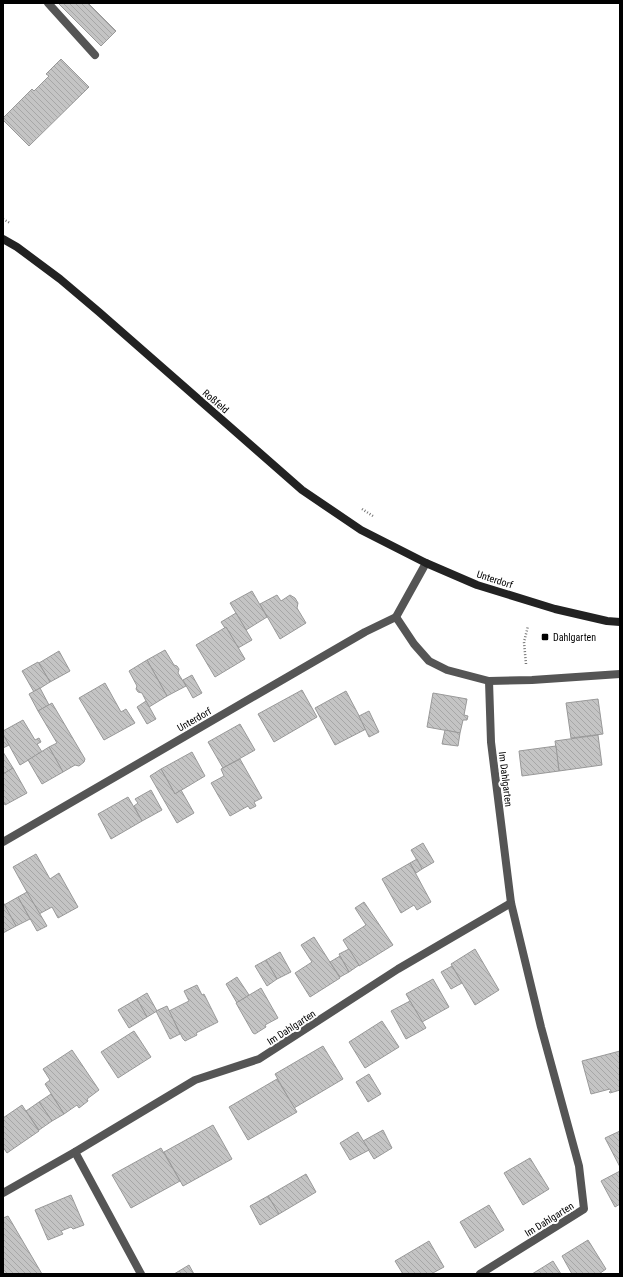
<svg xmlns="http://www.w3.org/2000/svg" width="623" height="1277" font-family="'Roboto Condensed',sans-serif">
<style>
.building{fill:url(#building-back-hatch);stroke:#999}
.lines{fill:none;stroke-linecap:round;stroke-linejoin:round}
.path{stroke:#777;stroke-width:2.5;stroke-dasharray:1 2;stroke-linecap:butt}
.lane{stroke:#555;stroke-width:8}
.street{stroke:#555;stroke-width:8}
.secondary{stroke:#222;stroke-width:8}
.poi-dot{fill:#000;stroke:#fff;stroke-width:1.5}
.labels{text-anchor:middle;stroke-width:4;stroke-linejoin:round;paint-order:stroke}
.street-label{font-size:10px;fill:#000;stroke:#fff}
.poi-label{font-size:10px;fill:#000;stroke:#fff;text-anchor:start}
</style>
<defs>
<pattern id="building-back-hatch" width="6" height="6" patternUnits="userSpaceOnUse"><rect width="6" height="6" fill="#c4c4c4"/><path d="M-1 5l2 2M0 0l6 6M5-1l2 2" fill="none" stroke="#a7a7a7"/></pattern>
</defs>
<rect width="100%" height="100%" fill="#fff"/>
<g class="building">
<polygon points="58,3 88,3 116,31 101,46"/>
<polygon points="61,59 89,87 29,146 3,120 3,118 32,89 34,91 49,76 46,74"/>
<polygon points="252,591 267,617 246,630 230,603"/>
<polygon points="277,595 281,601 290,595 295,598 298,603 297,608 306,623 280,639 260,604"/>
<polygon points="236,613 252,640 238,648 226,627 225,628 221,622"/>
<polygon points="226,627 245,659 215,677 196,645"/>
<polygon points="165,650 174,665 177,666 179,669 178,673 186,686 167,696 147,660"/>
<polygon points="59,651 70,671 50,682 39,663"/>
<polygon points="147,660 167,696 149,707 142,693 138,692 136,689 137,686 129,671"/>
<polygon points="38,662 50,682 34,692 22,671"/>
<polygon points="192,675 202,693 193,698 183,680"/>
<polygon points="105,683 121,712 126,709 135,723 104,740 79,698"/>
<polygon points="40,688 49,705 38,711 29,694"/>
<polygon points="302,690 317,717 274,742 258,714"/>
<polygon points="346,691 366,729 335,745 315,708"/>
<polygon points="433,693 467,699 464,715 468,716 467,720 463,720 460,733 427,727"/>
<polygon points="598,699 603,734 571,738 566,703"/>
<polygon points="146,701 156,719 147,724 137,707"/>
<polygon points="52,703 85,759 84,762 79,766 75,765 63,772 49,747 57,743 38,711"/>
<polygon points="369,711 379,732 369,737 359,716"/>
<polygon points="23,720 35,740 39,738 41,742 37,744 42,752 20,765 3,734 3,731"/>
<polygon points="240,724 255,750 223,768 208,742"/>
<polygon points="445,730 460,733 458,746 442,744"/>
<polygon points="3,734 9,745 3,748"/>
<polygon points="598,735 602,765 559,771 555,741"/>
<polygon points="556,746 559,771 522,776 519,751"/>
<polygon points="49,747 63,772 42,784 28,760"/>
<polygon points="3,752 13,768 3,774"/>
<polygon points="192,752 205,776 175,794 161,769"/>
<polygon points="240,759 262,798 254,802 256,806 250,809 248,806 230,816 211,783 224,776 221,769"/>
<polygon points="13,768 27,793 5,805 3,801 3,774"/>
<polygon points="161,769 175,794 181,790 194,813 177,823 150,776"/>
<polygon points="151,790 162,810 142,821 134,806 138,803 135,799"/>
<polygon points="128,797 142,821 111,839 98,814"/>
<polygon points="423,843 434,862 422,869 411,850"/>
<polygon points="36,854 50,879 59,873 78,907 58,918 52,907 39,914 13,867"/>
<polygon points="417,859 422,869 416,873 410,863"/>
<polygon points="410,863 431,902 417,910 414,905 401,913 382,879"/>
<polygon points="27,892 47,926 37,931 18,897"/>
<polygon points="18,897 30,919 16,926 4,905"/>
<polygon points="3,902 16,926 3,933"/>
<polygon points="364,902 393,945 359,966 343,940 366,925 355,908"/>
<polygon points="314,937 340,978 310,997 295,973 312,962 301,945"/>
<polygon points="349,949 359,965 349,972 339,954"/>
<polygon points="475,949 499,990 475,1005 451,964"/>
<polygon points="280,952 291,972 277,979 266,960"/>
<polygon points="340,956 349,972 340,977 330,962"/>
<polygon points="266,960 277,979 267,986 255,966"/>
<polygon points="452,966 462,983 451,989 441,972"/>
<polygon points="237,977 249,995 237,1003 226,984"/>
<polygon points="433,979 449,1007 422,1022 406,994"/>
<polygon points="197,985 202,995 204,994 218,1022 196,1033 197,1035 185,1041 183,1039 169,1011 189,1001 184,991"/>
<polygon points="261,988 278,1018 265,1025 266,1027 255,1034 253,1033 236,1003"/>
<polygon points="147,993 157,1011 147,1017 137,999"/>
<polygon points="137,999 147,1017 129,1028 118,1010"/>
<polygon points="410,1001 426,1028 406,1039 391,1011"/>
<polygon points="167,1006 180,1034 170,1039 156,1011"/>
<polygon points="382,1021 399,1047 365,1068 349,1042"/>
<polygon points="134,1031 151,1057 118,1078 101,1052"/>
<polygon points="323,1046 343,1079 294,1108 275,1074"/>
<polygon points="72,1050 99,1090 87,1099 88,1101 79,1108 77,1105 64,1114 45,1084 50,1080 43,1069"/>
<polygon points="620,1051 620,1090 610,1093 609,1092 611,1091 610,1089 591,1094 582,1061"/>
<polygon points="369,1074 381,1094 368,1102 356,1082"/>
<polygon points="277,1079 297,1112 248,1140 229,1107"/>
<polygon points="51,1094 64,1114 52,1121 39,1102"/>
<polygon points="39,1102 52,1121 39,1130 26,1111"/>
<polygon points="22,1105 39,1131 7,1153 3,1147 3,1118"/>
<polygon points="213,1125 232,1159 183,1186 164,1152"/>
<polygon points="383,1130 392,1148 374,1159 363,1141"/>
<polygon points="620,1131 620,1167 605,1138"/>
<polygon points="358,1132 369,1150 350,1160 340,1143"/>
<polygon points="161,1148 180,1181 131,1208 112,1175"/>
<polygon points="530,1158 549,1189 523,1205 504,1173"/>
<polygon points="620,1171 620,1204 615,1207 601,1181"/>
<polygon points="306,1174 316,1192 279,1214 268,1196"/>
<polygon points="71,1195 84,1225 73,1229 71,1227 61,1231 63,1234 48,1240 35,1210"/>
<polygon points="268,1196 279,1214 260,1225 250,1206"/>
<polygon points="489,1205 504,1230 475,1248 460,1222"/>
<polygon points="8,1216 42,1274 3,1274 3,1218"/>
<polygon points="588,1240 606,1269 599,1274 572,1274 562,1256"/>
<polygon points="429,1241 444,1267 431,1274 403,1274 395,1261"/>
<polygon points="553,1261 561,1274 532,1274"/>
<polygon points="189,1265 194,1274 174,1274"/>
</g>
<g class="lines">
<g class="path">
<polyline points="3,219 10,223"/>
<polyline points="362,509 373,516"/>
<polyline points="526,664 524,642 528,626"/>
</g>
<polyline class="lane" points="48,3 95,55"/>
<g class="street">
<polyline points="396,617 426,563"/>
<polyline points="3,842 365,632 396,617 414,644 429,661 447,670 489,681 532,680 620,674"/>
<polyline points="75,1152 141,1274"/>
<polyline points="3,1193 75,1152 195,1080 259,1059 398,969 511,903"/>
<polyline points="480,1274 584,1209 579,1166 541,1027 511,903 491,742 489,681"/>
</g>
<polyline class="secondary" points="3,239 17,247 60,279 99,312 302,490 361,530 426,563 477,585 555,609 607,621 620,622"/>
</g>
<rect class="poi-dot" x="541" y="633" width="8" height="8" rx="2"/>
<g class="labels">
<g class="street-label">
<text transform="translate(216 401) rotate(41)" y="4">Roßfeld</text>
<text transform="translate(495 579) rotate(18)" y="4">Unterdorf</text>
<text transform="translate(194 719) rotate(-30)" y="4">Unterdorf</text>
<text transform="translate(506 779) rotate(83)" y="4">Im Dahlgarten</text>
<text transform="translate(291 1027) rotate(-33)" y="4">Im Dahlgarten</text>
<text transform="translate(549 1219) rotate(-32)" y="4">Im Dahlgarten</text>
</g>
<g class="poi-label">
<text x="553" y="641">Dahlgarten</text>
</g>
</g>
<rect width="623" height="1277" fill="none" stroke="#000000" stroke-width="8"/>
</svg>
